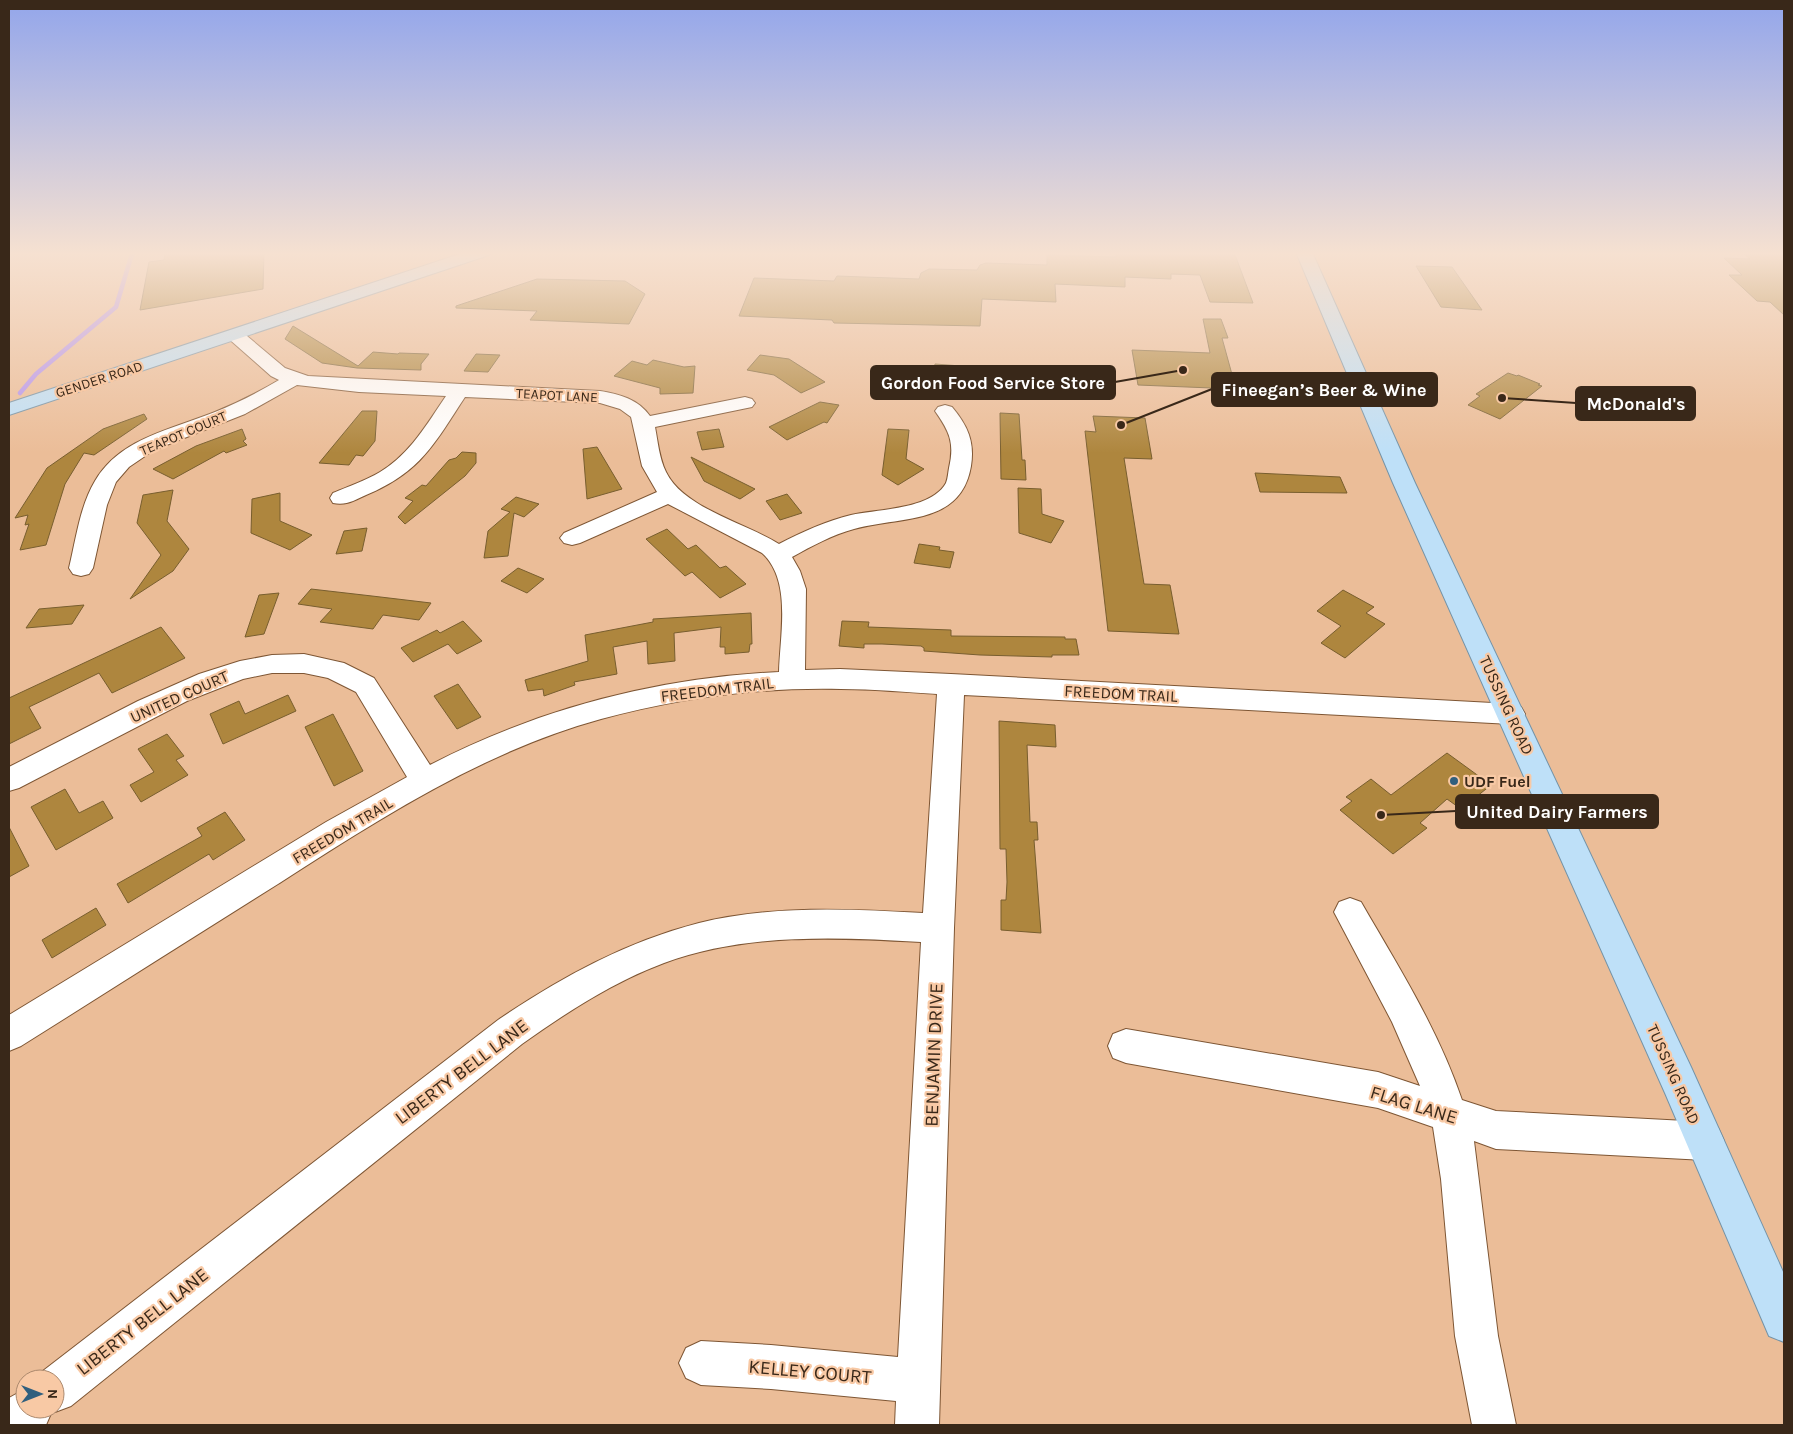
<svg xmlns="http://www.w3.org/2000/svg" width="1793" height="1434" font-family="Karla,sans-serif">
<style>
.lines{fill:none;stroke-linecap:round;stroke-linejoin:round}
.stream{stroke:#b392ef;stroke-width:4.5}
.building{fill:#ae863e;stroke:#785e2f}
.minor-casing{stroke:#7e5634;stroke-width:2}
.major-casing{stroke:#7493a7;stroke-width:2}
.minor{fill:#fff;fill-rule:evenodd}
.major{fill:#bee0f8;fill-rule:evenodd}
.poi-dot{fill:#305f7e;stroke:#f8c9a5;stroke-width:2}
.labels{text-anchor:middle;stroke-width:4.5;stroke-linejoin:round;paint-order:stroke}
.far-street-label{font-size:14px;fill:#392819;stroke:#f8c9a5}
.street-label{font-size:16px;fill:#392819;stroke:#f8c9a5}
.poi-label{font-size:16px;font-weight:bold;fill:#392819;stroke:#f8c9a5;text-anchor:start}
.near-street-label{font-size:19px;fill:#392819;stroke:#f8c9a5}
.leader{fill:none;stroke:#392819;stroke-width:2}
.callout-dot{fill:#392819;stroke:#f8c9a5;stroke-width:2}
.callout{fill:#392819;stroke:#392819;stroke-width:2}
.callout-label{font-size:18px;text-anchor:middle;font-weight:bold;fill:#fff}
</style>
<rect width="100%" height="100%" fill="#ebbd98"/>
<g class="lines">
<polyline class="stream" points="20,393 36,374 116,307 131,257 135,252"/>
</g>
<g class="building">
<polygon points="177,252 264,252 263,289 140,310 149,262 164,260 165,254"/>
<polygon points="1116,252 1234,252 1253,303 1210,302 1200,275 1171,274 1171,279 1125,277 1125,287 1055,284 1056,302 982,299 980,326 834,323 832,320 739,316 754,278 834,281 837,276 919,279 921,273 929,269 977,270 980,265 986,263 1047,265 1047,255 1116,257"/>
<polygon points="1742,252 1784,252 1784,315 1770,302 1757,301 1729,275 1742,275 1724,258 1750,259"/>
<polygon points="1416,266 1452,267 1482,310 1441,307"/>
<polygon points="537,279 625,281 645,294 629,324 530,320 537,311 456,308 456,306"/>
<polygon points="1203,319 1221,319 1228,338 1222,338 1236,389 1138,385 1132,350 1210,353"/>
<polygon points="293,326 358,366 373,352 398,354 399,353 429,354 421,364 421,370 357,368 322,363 285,339"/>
<polygon points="476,354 500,355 488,372 464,371"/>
<polygon points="760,355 789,359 825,382 801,393 774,375 747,370"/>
<polygon points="653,360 684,367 695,366 693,393 660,394 660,388 614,376 632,361 647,365"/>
<polygon points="935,364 961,366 961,369 992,381 991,385 932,382"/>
<polygon points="1508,373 1517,376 1518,375 1540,384 1538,385 1542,386 1500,419 1468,405 1480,396 1476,394"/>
<polygon points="820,402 839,405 827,423 824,422 787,440 769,427"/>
<polygon points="362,411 377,411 375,441 363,456 356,455 349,465 319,463"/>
<polygon points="1000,413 1019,414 1022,460 1025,460 1026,480 1001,479"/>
<polygon points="144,414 147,419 94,455 84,453 65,484 46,545 20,550 29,524 25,525 28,515 15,518 47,468 103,429"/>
<polygon points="1093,416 1145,418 1152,459 1124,458 1144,584 1170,585 1179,634 1108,631 1085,431 1096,432"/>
<polygon points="242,429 246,439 243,441 247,445 226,453 224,451 173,479 153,469 196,446"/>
<polygon points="719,429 724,447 702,450 697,432"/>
<polygon points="888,429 909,430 906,459 924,469 898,485 882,475"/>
<polygon points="597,447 622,489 587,499 583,449"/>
<polygon points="462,452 476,453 476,463 465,476 405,524 398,517 413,501 405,498 422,485 426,486 449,460 456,458"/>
<polygon points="691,457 755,489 740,499 704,481"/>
<polygon points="1255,473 1340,477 1347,493 1260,492"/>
<polygon points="1018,488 1041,489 1042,514 1064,521 1051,543 1019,533"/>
<polygon points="173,490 167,521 189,549 173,571 130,599 161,555 137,523 143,495"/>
<polygon points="280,493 280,521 312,535 290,550 251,533 252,499"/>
<polygon points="787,494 802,513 780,520 766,501"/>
<polygon points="516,497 539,504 524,517 514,513 508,556 484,558 488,531 510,512 501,509"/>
<polygon points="367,528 362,551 336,554 344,531"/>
<polygon points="667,529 688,549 696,545 720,568 726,566 746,584 720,598 692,572 685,576 646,539"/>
<polygon points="919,544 940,547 939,550 954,552 950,568 914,563"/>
<polygon points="518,568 544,579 527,593 501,581"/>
<polygon points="311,589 372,596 431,603 419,620 383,615 373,629 320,622 332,609 298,604"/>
<polygon points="1343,590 1374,607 1366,613 1385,624 1345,658 1321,643 1341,626 1317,611"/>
<polygon points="279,593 264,634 245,637 259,595"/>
<polygon points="84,605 72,624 26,628 39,609"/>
<polygon points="751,613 752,644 750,644 749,652 725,654 725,647 720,647 721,627 674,633 675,661 648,664 647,641 613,647 617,674 574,682 575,685 544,696 543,689 528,691 525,680 588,661 585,635 653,622 653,619"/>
<polygon points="463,621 482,641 457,654 448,644 413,662 401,648 437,630 440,633"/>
<polygon points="842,621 869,622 868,627 951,630 951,636 1065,637 1065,639 1076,639 1079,655 1052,655 1052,657 980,655 924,651 924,648 921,646 882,644 864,644 864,648 839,646"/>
<polygon points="161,627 185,658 112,693 99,673 50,697 29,707 41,728 9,744 9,698"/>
<polygon points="458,684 481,717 457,729 434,696"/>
<polygon points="288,695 296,711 223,744 210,714 239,701 245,714"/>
<polygon points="333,714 363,771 334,786 305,727"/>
<polygon points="999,721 1055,725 1056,747 1027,745 1030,822 1037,822 1038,840 1034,840 1041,933 1001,930 1001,900 1006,900 1007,882 1006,849 1000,849"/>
<polygon points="167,734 184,756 176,760 188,775 141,802 130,785 154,772 138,749"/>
<polygon points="1447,753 1491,785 1461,809 1447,799 1420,823 1427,828 1393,854 1340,810 1352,801 1346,797 1371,779 1391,795"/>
<polygon points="65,789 79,813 103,801 113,818 56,850 31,807"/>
<polygon points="225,812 245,840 213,860 209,854 128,903 117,884 202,836 197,828"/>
<polygon points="9,827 29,866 9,877"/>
<polygon points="96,908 106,925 52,958 42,940"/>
</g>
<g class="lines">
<g class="minor-casing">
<g id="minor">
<path d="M 235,330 L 241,331 L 285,368 L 308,376 L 600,391 C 619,394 638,399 650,416 L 745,397 L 752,399 L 755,403 L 752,407 L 655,427 C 658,442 659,458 666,472 C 683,508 746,523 779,544 C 802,532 826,521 851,515 C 877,509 931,510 946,483 C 948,478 948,473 949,468 C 955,442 949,431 935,411 L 938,407 L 945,405 L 952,407 C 967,425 975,441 971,466 C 961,526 900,516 854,529 C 832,535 812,546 792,557 L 800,571 L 806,589 L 805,670 L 840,669 L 951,674 L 1511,704 L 1521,707 L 1525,714 L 1521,721 L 1511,724 L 964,695 L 954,928 L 939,1425 L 895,1425 L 896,1401 L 771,1389 L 701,1385 L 686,1378 L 679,1363 L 686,1348 L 701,1341 L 771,1345 L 898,1357 L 921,942 C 836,937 746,933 664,963 C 613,982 567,1012 522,1044 L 71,1406 L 55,1412 L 52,1411 L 46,1425 L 9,1425 L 9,1398 L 25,1389 L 25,1409 L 55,1409 L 55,1379 L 38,1379 L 39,1374 L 498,1020 C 560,978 625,942 699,923 C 771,905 849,909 923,913 L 937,694 C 905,692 873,689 841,689 C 761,687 678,698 601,719 C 484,751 379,819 278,884 C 192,938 107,992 21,1046 L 9,1051 L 9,1015 L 326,822 L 407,777 L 356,692 L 328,678 L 304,673 L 272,673 L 243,679 L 187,701 L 19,788 L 9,791 L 9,767 L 138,701 L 199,674 L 240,661 L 272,655 L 304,654 L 344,663 L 374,678 L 430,765 C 538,709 657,678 779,672 C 780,634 792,580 762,553 L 668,504 L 580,543 L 572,545 L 564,543 L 560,538 L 564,533 L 657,492 L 642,466 L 631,417 L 620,409 L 600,403 L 465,397 C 434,444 421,472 366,495 C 355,500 346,506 333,503 L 330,498 L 333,493 C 349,486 365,481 380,472 C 410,454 427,424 446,396 L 359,392 L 297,385 L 245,414 L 154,450 L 129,467 L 116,482 L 107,505 L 93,568 L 89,574 L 81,576 L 73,574 L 69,568 C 76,539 80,506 95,481 C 120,438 173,429 215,412 C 237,403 259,392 279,380 L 271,376 L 229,339 L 226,335 L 229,331 Z"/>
<path d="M 1350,898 L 1361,902 C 1398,966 1438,1029 1462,1100 L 1496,1111 L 1705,1122 L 1718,1128 L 1724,1141 L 1718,1154 L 1705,1160 L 1496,1149 L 1474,1141 L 1498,1336 L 1516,1425 L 1472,1425 L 1455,1336 L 1441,1179 L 1433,1127 L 1378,1108 L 1126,1063 L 1113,1058 L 1108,1046 L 1113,1034 L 1126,1029 L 1378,1072 L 1420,1086 L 1392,1022 L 1334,912 L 1339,902 Z"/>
</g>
</g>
<g class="major-casing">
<g id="major">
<polygon points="466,252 491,252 489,255 9,415 9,403"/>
<polygon points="1296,252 1312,252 1415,483 1691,1067 1784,1274 1784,1342 1769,1336 1665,1093 1393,483"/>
</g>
</g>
<use href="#minor" class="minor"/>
<use href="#major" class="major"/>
</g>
<linearGradient id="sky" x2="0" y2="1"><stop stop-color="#93a6eb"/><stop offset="0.56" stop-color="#f6e1d1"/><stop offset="1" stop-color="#f6e1d1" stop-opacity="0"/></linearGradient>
<rect width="1793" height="453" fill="url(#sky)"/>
<circle class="poi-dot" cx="1454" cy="781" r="5"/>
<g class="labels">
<g class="far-street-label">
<text transform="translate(99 379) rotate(-18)" y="5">GENDER ROAD</text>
<text transform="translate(557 395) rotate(3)" y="5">TEAPOT LANE</text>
<text transform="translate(183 433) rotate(-23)" y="5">TEAPOT COURT</text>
</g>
<g class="street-label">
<text transform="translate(717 689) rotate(-7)" y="6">FREEDOM TRAIL</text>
<text transform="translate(1121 693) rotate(3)" y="6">FREEDOM TRAIL</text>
<text transform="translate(179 696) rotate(-24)" y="6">UNITED COURT</text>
<text transform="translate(1507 705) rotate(65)" y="6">TUSSING ROAD</text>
<text transform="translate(342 830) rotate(-31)" y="6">FREEDOM TRAIL</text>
<text transform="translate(1674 1074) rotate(66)" y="6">TUSSING ROAD</text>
</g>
<g class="poi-label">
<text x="1464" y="787">UDF Fuel</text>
</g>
<g class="near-street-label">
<text transform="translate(933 1055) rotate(-88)" y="7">BENJAMIN DRIVE</text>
<text transform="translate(461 1071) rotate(-37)" y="7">LIBERTY BELL LANE</text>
<text transform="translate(1414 1104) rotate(17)" y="7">FLAG LANE</text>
<text transform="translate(142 1321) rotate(-38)" y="7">LIBERTY BELL LANE</text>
<text transform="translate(810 1371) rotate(5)" y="7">KELLEY COURT</text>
</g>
</g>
<path class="leader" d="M1183 370L1115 382M1121 425L1212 389M1502 398L1576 403M1381 815L1456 811"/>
<g class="callout-dot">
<circle cx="1183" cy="370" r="5"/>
<circle cx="1121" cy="425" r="5"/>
<circle cx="1502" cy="398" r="5"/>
<circle cx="1381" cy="815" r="5"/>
</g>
<g class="callout">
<rect x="871" y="366" width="244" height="33" rx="5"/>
<rect x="1212" y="373" width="225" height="33" rx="5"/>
<rect x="1576" y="387" width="119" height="33" rx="5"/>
<rect x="1456" y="795" width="202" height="33" rx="5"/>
</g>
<g class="callout-label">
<text x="993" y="389">Gordon Food Service Store</text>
<text x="1324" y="396">Fineegan’s Beer &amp; Wine</text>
<text x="1636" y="410">McDonald's</text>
<text x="1557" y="818">United Dairy Farmers</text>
</g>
<rect width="1793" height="1434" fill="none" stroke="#392819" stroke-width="20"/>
<g transform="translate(40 1394) rotate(90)"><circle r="24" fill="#f8c9a5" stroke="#ac896d"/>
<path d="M0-4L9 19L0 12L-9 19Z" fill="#305f7e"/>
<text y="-8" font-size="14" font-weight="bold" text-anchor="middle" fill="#392819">N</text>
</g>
</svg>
